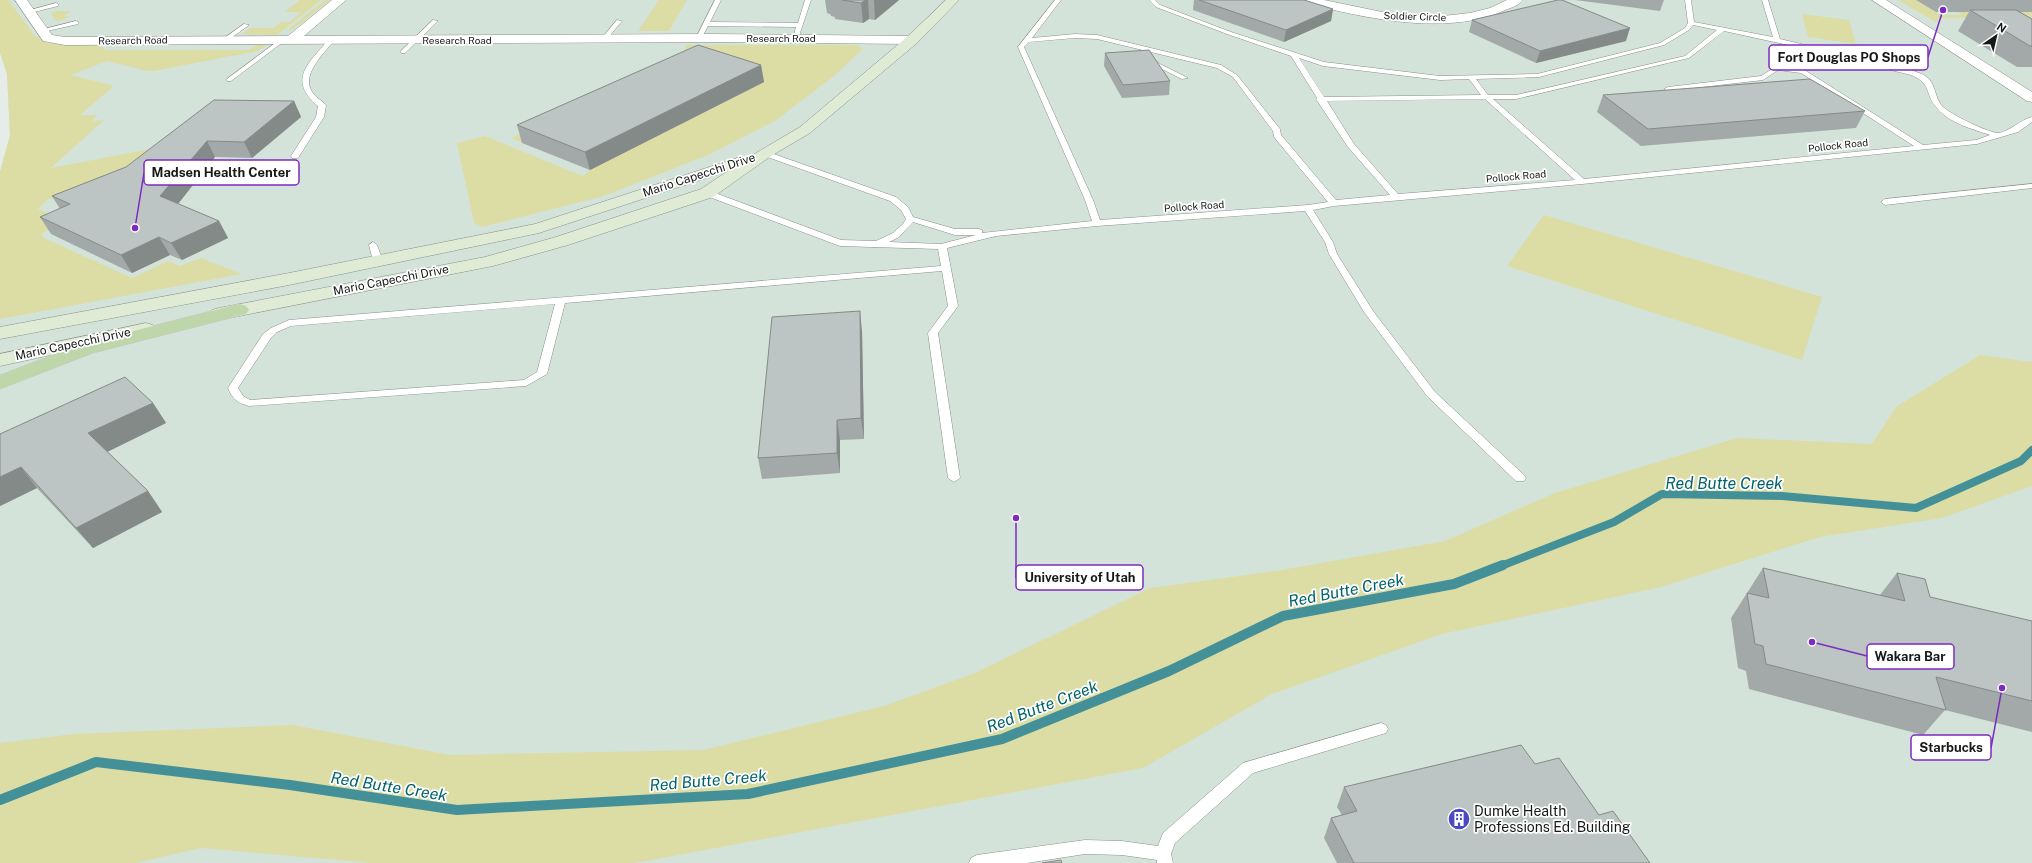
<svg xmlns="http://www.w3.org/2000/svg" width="2032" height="863" font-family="'Public Sans',sans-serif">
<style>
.built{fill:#d4e3d9}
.green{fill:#dcdca5}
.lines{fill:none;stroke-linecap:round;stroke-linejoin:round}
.stream-far1{stroke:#449098;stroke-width:8}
.stream{stroke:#449098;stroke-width:10}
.service-casing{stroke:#89908b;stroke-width:1}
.minor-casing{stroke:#89908b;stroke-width:1}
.secondary-casing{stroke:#89908b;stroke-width:1}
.primary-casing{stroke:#c7c8c7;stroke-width:1}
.service{fill:#fff;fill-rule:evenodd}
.minor{fill:#fff;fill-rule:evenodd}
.secondary{fill:#dfebd5;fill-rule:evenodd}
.primary{fill:#bed6aa;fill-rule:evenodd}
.wall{fill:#a2a9a8}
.shaded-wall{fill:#848a88}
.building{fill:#bcc5c3;stroke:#848a88}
.labels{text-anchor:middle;stroke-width:3.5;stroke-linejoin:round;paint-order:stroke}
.far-street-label{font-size:10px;fill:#161917;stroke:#fff}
.street-label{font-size:12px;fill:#161917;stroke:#fff}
.near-poi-label{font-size:14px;fill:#161917;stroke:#fff;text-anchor:start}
.near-water-label{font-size:16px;font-style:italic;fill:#00636b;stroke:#fff}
.leader{fill:none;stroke:#7b2cbf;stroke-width:1.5}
.callout-dot{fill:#7b2cbf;stroke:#fff;stroke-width:1.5}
.callout{fill:#fff;stroke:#7b2cbf;stroke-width:1.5}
.callout-label{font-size:13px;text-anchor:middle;font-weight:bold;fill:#161917}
</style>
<rect width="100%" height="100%" fill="#e6ede8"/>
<polygon class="built" points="0,0 2032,0 2032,863 0,863 0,172 10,135 7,74 0,53"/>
<g class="green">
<polygon points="0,0 8,0 10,2 35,36 47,43 100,45 105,50 249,50 259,44 267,45 257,51 154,71 147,71 107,61 71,75 111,85 112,88 80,115 98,115 93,119 93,121 104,120 51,168 166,146 70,196 48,199 38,209 61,218 53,227 41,234 44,238 132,278 168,261 180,266 201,258 242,274 0,319 0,172 10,135 7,74 0,53"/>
<polygon points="300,0 321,0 277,35 242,34 250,28 274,28 281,22 290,22 301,12 284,12"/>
<polygon points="325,0 330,0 292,30 287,30"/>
<polygon points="659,0 687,0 669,31 638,31"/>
<polygon points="1898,0 1916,0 1941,15 1962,15 1945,4 1955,0 1997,12 2032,11 2032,17 1936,18 1942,22 1936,22"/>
<polygon points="55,11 71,11 64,16 70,16 62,20 56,21 51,13"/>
<polygon points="1802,14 1849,20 1856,44 1808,37"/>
<polygon points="686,45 857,45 863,49 834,76 775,121 708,155 604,196 482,227 474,223 457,143 485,136 583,176 590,170 511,138 692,55 684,52"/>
<polygon points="1544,215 1822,297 1802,360 1507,266"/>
<polygon points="1980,355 2032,362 2032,486 1942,518 1820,537 1661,587 1442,634 1272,694 1143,768 635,863 372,863 201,848 136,863 0,863 0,743 74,734 293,725 450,755 703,750 884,706 975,673 1150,588 1276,571 1445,541 1555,493 1737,438 1872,444 1896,407"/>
</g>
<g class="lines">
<polyline class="stream-far1" points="1501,566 1614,522 1662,494 1782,496 1916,508 2021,461 2032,450"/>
<polyline class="stream" points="0,800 96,762 290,785 457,810 748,794 1002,739 1169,671 1283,616 1454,584 1503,565"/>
<g class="service-casing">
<g id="service">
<polygon points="715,0 721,0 710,22 798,23 805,0 811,0 798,39 793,38 796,27 708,26 701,39 697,39 696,38"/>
<path d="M 1055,0 L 1061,0 L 1032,38 L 1075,34 L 1097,35 L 1221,65 L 1237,75 L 1280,129 L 1281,135 L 1336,200 L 1390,195 L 1348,147 L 1316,99 L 1317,98 L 1291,56 L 1227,34 L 1156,7 L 1149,0 L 1155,0 L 1160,5 L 1231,32 L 1324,62 L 1440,76 L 1537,74 L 1660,43 L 1685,28 L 1688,23 L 1685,0 L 1691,0 L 1694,22 L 1773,37 L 1762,0 L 1768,0 L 1780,39 L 1903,68 C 1911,70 1922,73 1928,78 C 1936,86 1935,98 1942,106 C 1948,113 1990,134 1999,133 C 2012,130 2020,120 2032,117 L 2032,122 L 2018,132 L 1977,144 L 1582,184 L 1334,206 L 1313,210 L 1333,242 L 1337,254 L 1373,311 L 1435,392 L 1524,475 L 1526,478 L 1524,481 L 1516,481 L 1427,396 L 1364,312 L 1329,254 L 1325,242 L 1305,211 L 1097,226 L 996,236 L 947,248 L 958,306 L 938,333 L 960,478 L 954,482 L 948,478 L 928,333 L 948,306 L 942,271 L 565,303 L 547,374 L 526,386 L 249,406 C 238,403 232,399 228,388 L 263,334 L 271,328 L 289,320 L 941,266 L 938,249 L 840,246 L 704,195 L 704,191 L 710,191 L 841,240 L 876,241 L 893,233 L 903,224 L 906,219 L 901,210 L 890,201 L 762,155 L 762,151 L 765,151 L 896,197 L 908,207 L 913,217 L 955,229 L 979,229 L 982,230 L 982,233 L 1092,221 L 1085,200 L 1018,47 ZM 1693,25 L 1717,30 L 1685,56 L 1516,95 L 1488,95 L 1476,79 L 1539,77 L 1664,45 L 1689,30 ZM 1724,31 L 1806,49 L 1911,75 C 1933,84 1924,94 1937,108 C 1949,123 1972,129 1990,135 L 1976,140 L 1923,145 L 1803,69 L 1777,66 L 1761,76 L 1668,87 L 1664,89 L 1668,91 L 1763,80 L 1778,70 L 1801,73 L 1914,146 L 1584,179 L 1493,99 L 1516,99 L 1689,58 ZM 1075,38 L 1097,39 L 1217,68 L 1233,77 L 1273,131 L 1274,137 L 1328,202 L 1308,205 L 1100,220 L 1093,200 L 1024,47 L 1029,42 ZM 1299,58 L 1323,66 L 1440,80 L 1469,79 L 1481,95 L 1324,97 ZM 1485,99 L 1575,180 L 1398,194 L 1354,144 L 1327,101 ZM 913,222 L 955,235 L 976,235 L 941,244 L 889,242 L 899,237 ZM 555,304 L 537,372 L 524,380 L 250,400 L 243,396 L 238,388 L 271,338 L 277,332 L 291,326 Z"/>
<polygon points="56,3 58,4 58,6 30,13 27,11"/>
<polygon points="433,20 438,21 405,53 401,53 401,51"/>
<polygon points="617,20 622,21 606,40 602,40 602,38"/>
<polygon points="76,21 79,23 78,24 43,32 40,30"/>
<polygon points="244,24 249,25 227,41 223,41 223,39"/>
<polygon points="282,38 287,39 231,81 227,81 227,79"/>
<path d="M 330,38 L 335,39 C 326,52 302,72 311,90 C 314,96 321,100 326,105 L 324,117 L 298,158 L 292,158 L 291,156 L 316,117 L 318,106 C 286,79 310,62 330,38 Z"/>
<polygon points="1149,53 1160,64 1188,78 1182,79 1156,66 1146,55"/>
<polygon points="2032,184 2032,188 1885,205 1881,202 1885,199"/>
<polygon points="373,242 377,245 383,261 381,263 378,264 373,261 369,245"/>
<polygon points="1381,723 1386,725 1388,729 1386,733 1253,773 1175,843 1171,854 1173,863 1157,863 1157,860 1122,855 1085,854 1027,863 969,863 971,858 977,855 1085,840 1122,841 1158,846 1163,833 1243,763"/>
</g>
</g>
<g class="minor-casing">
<g id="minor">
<polygon points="15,0 27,0 52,35 65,37 288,36 332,0 346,0 304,36 709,34 912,36 919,40 912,44 709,42 65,45 43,41"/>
<path d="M 1304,0 L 1324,0 L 1387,13 L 1443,16 L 1470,13 L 1490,8 L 1507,0 L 1523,0 C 1519,5 1511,8 1505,10 C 1448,37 1363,18 1306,3 Z"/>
<polygon points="1872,0 1886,0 2032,92 2032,102 2027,101"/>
</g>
</g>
<g class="secondary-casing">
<g id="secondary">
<polygon points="946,0 959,0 917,43 810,133 771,156 713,197 568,245 493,266 219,320 212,318 209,314 212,310 219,308 485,257 556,237 701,189 728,171 539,233 289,285 0,339 0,327 289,273 535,224 734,159 740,157 746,159 800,127 907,37"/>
<polygon points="146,323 153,325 156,329 153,333 0,366 0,354"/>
</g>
</g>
<g class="primary-casing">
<polygon id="primary" points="239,304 246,306 249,310 246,314 93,353 0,389 0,375 79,345"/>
</g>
<use href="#service" class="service"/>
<use href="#minor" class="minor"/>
<use href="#secondary" class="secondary"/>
<use href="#primary" class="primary"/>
</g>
<g class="wall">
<polygon points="825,0 899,0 875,20 869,19 863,23 835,19 835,17 831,16 830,14 827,13"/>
<polygon points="1194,0 1304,0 1333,9 1331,21 1284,42 1193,10"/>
<polygon points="1575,0 1664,0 1660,11"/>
<polygon points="1916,0 2032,0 2032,12 2018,12 2032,19 2032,67 2017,67 1958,31 1969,12 1936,12"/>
<polygon points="1472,20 1626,41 1536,63 1469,32"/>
<polygon points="1105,53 1170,81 1169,95 1122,98 1104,66"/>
<polygon points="761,65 764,82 590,170 522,143 517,125"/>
<polygon points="1603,95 1865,111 1856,128 1641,146 1597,112"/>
<polygon points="294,101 301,117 252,158 215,157 178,204 219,221 228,238 182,260 170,255 132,273 51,234 40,217 60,209 52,196"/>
<polygon points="862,331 864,439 840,440 840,473 762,479 758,458"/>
<polygon points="153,403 166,423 107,452 148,491 162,512 93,548 37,488 0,506 0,434"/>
<polygon points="1763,568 1880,595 1897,573 1930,597 2032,621 2032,732 1945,710 1923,735 1749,689 1746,671 1738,668 1731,618"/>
<polygon points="1535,764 1599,815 1650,863 1337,863 1324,838 1331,818 1342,815 1337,807 1344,787"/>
</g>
<g class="shaded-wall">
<polygon points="866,0 868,0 869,19 863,23 861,3"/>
<polygon points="874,0 899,0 875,20"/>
<polygon points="1333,9 1331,21 1284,42 1286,30"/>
<polygon points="1630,28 1626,41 1536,63 1540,51"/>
<polygon points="761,65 764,82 590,170 585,152"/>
<polygon points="294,101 301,117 252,158 244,142"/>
<polygon points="207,141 215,157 170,214 160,196"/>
<polygon points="219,221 228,238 182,260 171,243"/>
<polygon points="159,237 170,255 132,273 121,255"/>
<polygon points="860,311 862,331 864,439 861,418"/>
<polygon points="153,403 166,423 103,454 88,433"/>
<polygon points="837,420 840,440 840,473 837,453"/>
<polygon points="21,467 37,488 0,506 0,477"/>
<polygon points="148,491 162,512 93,548 76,528"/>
</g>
<g class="building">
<polygon points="842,0 866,0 861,3"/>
<polygon points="1199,0 1304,0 1333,9 1286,30"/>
<polygon points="1558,0 1562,0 1630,28 1540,51 1472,20"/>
<polygon points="1970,10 2016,10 2032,19 2032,46 2030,46"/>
<polygon points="698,45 761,65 585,152 517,125"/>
<polygon points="1149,50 1170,81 1123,85 1105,53"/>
<polygon points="1810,79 1865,111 1648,129 1603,95"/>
<polygon points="214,100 294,101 244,142 207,141 160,196 219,221 171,243 159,237 121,255 40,217 70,204 52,196 126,167"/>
<polygon points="860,311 861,418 837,420 837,453 758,458 772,317"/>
<polygon points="125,377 153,403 88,433 148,491 76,528 21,467 0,477 0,434"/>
<polygon points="1763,568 1905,601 1897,573 1925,579 1930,597 2032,621 2032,701 1936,677 1946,710 1766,664 1763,646 1755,644 1747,593 1769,598"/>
<polygon points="1521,745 1535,764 1559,758 1599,815 1613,811 1650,863 1354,863 1331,818 1357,811 1344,787"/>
<polygon points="1061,860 1062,863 1042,863"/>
</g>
<defs>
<g id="building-disc" transform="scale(1.15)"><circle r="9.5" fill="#4c49c0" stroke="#fff"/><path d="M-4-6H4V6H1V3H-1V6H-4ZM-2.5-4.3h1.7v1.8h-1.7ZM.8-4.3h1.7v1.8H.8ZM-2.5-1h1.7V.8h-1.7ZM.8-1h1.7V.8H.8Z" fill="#fff"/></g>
</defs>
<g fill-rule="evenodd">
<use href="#building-disc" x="1459" y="819"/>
</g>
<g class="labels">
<g class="far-street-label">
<text transform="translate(1415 16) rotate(2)" y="4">Soldier Circle</text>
<text x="781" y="42">Research Road</text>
<text transform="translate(133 40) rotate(-1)" y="4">Research Road</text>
<text x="457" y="44">Research Road</text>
<text transform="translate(1838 145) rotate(-6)" y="4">Pollock Road</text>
<text transform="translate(1516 176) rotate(-5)" y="4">Pollock Road</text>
<text transform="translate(1194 206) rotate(-4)" y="4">Pollock Road</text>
</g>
<g class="street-label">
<text transform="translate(699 175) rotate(-18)" y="4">Mario Capecchi Drive</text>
<text transform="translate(391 280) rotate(-11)" y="4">Mario Capecchi Drive</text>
<text transform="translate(73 344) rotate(-12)" y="4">Mario Capecchi Drive</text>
</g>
<g class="near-poi-label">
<text x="1474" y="816">Dumke Health<tspan x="1474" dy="16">Professions Ed. Building</tspan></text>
</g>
<g class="near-water-label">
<text x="1724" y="489">Red Butte Creek</text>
<text transform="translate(1346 590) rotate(-11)" y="6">Red Butte Creek</text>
<text transform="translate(1042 706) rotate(-21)" y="6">Red Butte Creek</text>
<text transform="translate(708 780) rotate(-5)" y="6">Red Butte Creek</text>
<text transform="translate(389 786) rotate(9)" y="6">Red Butte Creek</text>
</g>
</g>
<path class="leader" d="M1943 10L1928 57M135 228L144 173M1016 518L1016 578M1812 642L1867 656M2002 688L1991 748"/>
<g class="callout-dot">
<circle cx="1943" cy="10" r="4"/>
<circle cx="135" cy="228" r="4"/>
<circle cx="1016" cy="518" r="4"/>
<circle cx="1812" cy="642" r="4"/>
<circle cx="2002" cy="688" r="4"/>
</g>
<g class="callout">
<rect x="1769" y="45" width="159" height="25" rx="4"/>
<rect x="144" y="160" width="155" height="25" rx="4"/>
<rect x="1016" y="565" width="127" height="25" rx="4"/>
<rect x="1867" y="644" width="87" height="25" rx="4"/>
<rect x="1911" y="735" width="80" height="25" rx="4"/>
</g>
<g class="callout-label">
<text x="1849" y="62">Fort Douglas PO Shops</text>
<text x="221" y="177">Madsen Health Center</text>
<text x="1080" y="582">University of Utah</text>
<text x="1910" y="661">Wakara Bar</text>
<text x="1951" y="752">Starbucks</text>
</g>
<g transform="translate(1996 36) rotate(34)" stroke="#ffffff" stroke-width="3" paint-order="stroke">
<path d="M0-3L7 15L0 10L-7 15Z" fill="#161917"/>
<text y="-6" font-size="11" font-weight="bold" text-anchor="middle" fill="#161917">N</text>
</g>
</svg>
